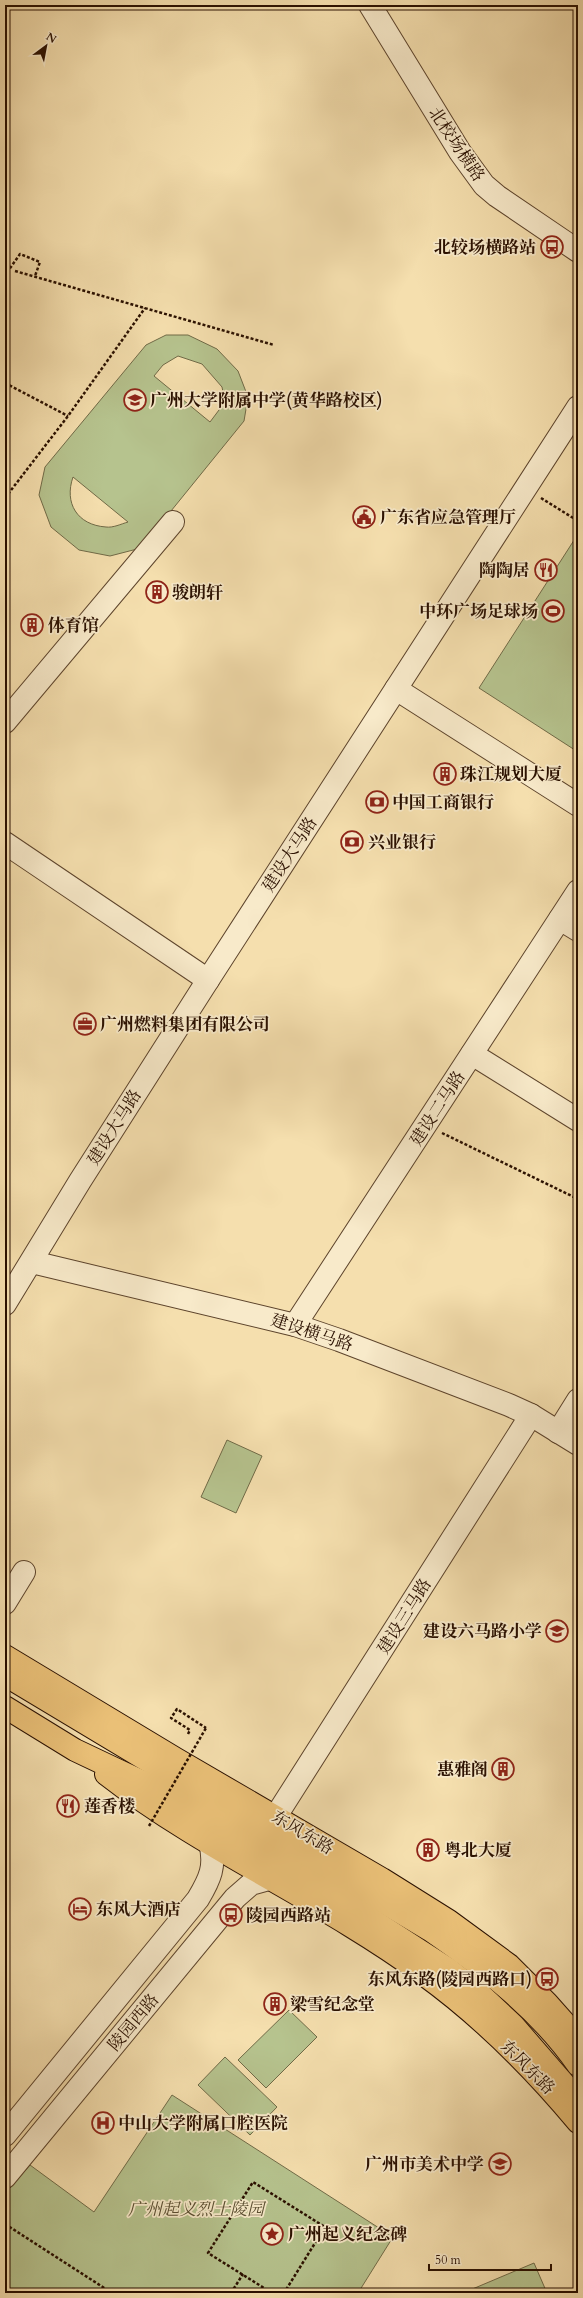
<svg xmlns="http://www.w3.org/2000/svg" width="583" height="2298" font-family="Cardo,'Noto Serif SC',serif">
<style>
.green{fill:#b6c38e;stroke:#706a47;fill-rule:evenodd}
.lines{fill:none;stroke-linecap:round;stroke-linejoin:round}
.minor-casing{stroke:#5d442c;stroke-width:24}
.major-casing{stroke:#2a1000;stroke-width:24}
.highway-casing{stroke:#2a1000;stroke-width:24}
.path{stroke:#2a1000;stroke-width:2.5;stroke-dasharray:3 2;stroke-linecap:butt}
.minor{stroke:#f8eaca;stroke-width:22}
.major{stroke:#eac077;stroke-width:22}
.highway{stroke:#eac077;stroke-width:22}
.path-bridge{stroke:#2a1000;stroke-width:2.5;stroke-dasharray:3 2;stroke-linecap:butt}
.labels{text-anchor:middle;stroke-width:3.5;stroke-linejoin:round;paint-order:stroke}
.street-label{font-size:17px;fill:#2a1000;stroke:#f8eaca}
.poi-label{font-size:17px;font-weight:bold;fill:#2a1000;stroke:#f8eaca;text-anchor:start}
.park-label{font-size:17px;font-style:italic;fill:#5b4f32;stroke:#f8eaca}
</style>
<rect width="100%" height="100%" fill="#f5dfae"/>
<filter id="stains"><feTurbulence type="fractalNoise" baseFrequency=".005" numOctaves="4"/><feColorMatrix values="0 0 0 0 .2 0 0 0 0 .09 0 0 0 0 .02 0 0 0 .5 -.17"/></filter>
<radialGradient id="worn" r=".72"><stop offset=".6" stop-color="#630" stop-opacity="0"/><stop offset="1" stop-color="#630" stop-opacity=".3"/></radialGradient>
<g class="green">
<path d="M 166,335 L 188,335 L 217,349 L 238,371 L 248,397 L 244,421 L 141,548 L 110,556 L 79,550 L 51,527 L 39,495 L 45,467 L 146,345 ZM 178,356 L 202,364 L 222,387 L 225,402 L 210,422 L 154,376 L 163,365 ZM 73,477 L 128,522 C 121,524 113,528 106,527 C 77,525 64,503 73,477 Z"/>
<polygon points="578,534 578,752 479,688"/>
<polygon points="227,1440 262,1456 236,1513 201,1497"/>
<polygon points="289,2010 317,2037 266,2088 238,2060"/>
<polygon points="225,2057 277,2107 250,2135 198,2085"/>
<polygon points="172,2095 393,2237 358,2293 5,2293 5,2193 30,2165 94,2212"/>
<polygon points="534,2263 547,2293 463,2293"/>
</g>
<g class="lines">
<g class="minor-casing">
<g id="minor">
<polyline points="370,5 460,152 484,185 497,196 578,251"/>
<polyline points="396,689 578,805"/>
<polyline points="5,722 173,522"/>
<polyline points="5,843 208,980"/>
<polyline points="560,919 578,930"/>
<polyline points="472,1054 578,1120"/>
<polyline points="32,1262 295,1325 339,1340 509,1405 531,1415 578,1444"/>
<polyline points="5,1304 80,1181 208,980 578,407"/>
<polyline points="295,1325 578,891"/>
<polyline points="558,1432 578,1400"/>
<polyline points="5,1603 24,1572"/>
<polyline points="276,1816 531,1415"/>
<path d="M 5,2135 L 198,1899 C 210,1879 216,1866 210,1843"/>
<polyline points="5,2177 235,1898 251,1884 269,1879"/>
</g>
</g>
<g class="major-casing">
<polyline id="major" points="5,1656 176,1759 382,1879 449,1921 509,1965 547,2003 578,2038"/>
</g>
<g class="highway-casing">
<g id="highway">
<path d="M 5,1675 L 430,1930 C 485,1968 539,2009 578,2065"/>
<polyline points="5,1707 75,1750 153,1787 363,1914 448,1969 481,1995 513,2025 578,2100"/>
<path d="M 106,1774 C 205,1851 322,1900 423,1974 C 481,2016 533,2068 578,2122"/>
</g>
</g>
<g class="path">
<polyline points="15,271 274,345"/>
<polyline points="8,287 6,274 20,254 40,262 35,276"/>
<polyline points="5,383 68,416"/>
<polyline points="5,498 68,416 145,308"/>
<polyline points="541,498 578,521"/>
<polyline points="442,1133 578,1199"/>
<polyline points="188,1734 190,1730 171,1718 177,1709 206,1728"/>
<polyline points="5,2224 112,2293"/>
<polyline points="231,2293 243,2274"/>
<polyline points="272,2293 208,2253 253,2182 325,2227 284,2293"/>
</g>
<use href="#minor" class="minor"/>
<use href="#major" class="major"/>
<use href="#highway" class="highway"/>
<polyline class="path-bridge" points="149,1826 206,1728"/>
</g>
<defs>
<g id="bus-ring" transform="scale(1.15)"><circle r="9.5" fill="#f8eaca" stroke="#8f2418" stroke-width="1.5"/><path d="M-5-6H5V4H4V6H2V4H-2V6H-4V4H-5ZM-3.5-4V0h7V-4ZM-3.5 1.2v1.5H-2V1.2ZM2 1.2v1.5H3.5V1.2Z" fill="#8f2418"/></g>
<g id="school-ring" transform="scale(1.15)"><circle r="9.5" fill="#f8eaca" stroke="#8f2418" stroke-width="1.5"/><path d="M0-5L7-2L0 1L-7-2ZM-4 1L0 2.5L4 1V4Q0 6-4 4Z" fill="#8f2418"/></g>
<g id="civic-ring" transform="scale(1.15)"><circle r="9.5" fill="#f8eaca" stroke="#8f2418" stroke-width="1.5"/><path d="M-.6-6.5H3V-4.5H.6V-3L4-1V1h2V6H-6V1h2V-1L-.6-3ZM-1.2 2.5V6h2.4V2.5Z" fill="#8f2418"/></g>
<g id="restaurant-ring" transform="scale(1.15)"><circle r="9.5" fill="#f8eaca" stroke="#8f2418" stroke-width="1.5"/><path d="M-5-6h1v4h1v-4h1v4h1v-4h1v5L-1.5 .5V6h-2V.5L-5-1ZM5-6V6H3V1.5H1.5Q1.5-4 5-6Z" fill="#8f2418"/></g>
<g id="building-ring" transform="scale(1.15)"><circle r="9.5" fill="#f8eaca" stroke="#8f2418" stroke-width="1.5"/><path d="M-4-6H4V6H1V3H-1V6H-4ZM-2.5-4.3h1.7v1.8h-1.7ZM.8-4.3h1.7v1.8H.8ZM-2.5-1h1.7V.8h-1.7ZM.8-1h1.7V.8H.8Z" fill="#8f2418"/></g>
<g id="stadium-ring" transform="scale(1.15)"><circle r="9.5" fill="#f8eaca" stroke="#8f2418" stroke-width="1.5"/><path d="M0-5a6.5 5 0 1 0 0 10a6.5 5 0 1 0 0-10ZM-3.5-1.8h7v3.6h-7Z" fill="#8f2418"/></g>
<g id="bank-ring" transform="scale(1.15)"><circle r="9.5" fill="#f8eaca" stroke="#8f2418" stroke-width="1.5"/><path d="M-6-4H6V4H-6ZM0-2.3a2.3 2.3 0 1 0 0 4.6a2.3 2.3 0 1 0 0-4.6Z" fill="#8f2418"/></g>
<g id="office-ring" transform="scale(1.15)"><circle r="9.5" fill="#f8eaca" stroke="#8f2418" stroke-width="1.5"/><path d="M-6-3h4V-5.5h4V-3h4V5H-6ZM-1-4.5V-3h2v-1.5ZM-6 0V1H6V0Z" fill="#8f2418"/></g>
<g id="hotel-ring" transform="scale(1.15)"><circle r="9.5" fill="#f8eaca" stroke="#8f2418" stroke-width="1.5"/><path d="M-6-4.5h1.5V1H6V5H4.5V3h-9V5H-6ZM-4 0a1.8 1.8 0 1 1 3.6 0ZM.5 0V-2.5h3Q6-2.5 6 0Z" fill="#8f2418"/></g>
<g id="hospital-ring" transform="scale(1.15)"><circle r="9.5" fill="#f8eaca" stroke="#8f2418" stroke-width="1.5"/><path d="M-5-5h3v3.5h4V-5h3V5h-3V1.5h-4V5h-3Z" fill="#8f2418"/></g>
<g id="sight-ring" transform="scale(1.15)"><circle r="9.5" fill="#f8eaca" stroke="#8f2418" stroke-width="1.5"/><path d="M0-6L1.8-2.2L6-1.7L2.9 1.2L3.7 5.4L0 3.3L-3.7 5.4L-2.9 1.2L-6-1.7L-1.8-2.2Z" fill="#8f2418"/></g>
</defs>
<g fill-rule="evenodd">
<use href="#bus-ring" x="552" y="247"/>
<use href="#school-ring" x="135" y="400"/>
<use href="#civic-ring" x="364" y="517"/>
<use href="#restaurant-ring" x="546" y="570"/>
<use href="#building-ring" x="157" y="592"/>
<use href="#stadium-ring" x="553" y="611"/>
<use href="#building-ring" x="32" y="625"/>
<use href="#building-ring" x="445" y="774"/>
<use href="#bank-ring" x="377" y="802"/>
<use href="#bank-ring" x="352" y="842"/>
<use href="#office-ring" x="85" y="1024"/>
<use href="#school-ring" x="557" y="1631"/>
<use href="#building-ring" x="503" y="1769"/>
<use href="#restaurant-ring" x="68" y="1806"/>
<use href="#building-ring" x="428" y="1850"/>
<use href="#hotel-ring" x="80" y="1909"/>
<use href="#bus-ring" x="231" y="1915"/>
<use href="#bus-ring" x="547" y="1979"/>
<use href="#building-ring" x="275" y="2004"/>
<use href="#hospital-ring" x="103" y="2123"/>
<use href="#school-ring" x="500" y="2164"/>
<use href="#sight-ring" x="272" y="2234"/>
</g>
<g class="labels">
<g class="street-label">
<text transform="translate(457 144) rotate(56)" y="6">北校场横路</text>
<text transform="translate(289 854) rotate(-57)" y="6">建设大马路</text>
<text transform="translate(437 1108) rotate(-57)" y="6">建设二马路</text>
<text transform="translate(114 1127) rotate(-58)" y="6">建设大马路</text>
<text transform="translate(312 1332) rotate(18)" y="6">建设横马路</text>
<text transform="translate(404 1616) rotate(-58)" y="6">建设三马路</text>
<text transform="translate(303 1832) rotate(31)" y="6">东风东路</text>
<text transform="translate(133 2022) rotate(-50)" y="6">陵园西路</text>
<text transform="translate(528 2067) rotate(45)" y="6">东风东路</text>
</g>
<g class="poi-label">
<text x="536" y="253" text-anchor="end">北较场横路站</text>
<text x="150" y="406">广州大学附属中学(黄华路校区)</text>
<text x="380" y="523">广东省应急管理厅</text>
<text x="530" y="576" text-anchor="end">陶陶居</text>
<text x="172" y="598">骏朗轩</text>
<text x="538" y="617" text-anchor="end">中环广场足球场</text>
<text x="48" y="631">体育馆</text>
<text x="460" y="780">珠江规划大厦</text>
<text x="392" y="808">中国工商银行</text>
<text x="368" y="848">兴业银行</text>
<text x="100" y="1030">广州燃料集团有限公司</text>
<text x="542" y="1637" text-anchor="end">建设六马路小学</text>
<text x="488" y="1775" text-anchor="end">惠雅阁</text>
<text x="84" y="1812">莲香楼</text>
<text x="444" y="1856">粤北大厦</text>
<text x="96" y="1915">东风大酒店</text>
<text x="246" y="1921">陵园西路站</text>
<text x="532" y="1985" text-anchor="end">东风东路(陵园西路口)</text>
<text x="290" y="2010">梁雪纪念堂</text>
<text x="118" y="2129">中山大学附属口腔医院</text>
<text x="484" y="2170" text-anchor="end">广州市美术中学</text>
<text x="288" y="2240">广州起义纪念碑</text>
</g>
<g class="park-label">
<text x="196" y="2215">广州起义烈士陵园</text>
</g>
</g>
<rect width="583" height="2298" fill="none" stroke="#f5dfae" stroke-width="20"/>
<rect x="6" y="6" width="571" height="2286" fill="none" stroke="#2a1000" stroke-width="2"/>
<rect x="10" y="10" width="563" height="2278" fill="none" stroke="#2a1000"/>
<g transform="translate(46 46) rotate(32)" stroke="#f8eaca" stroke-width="3" paint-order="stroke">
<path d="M0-3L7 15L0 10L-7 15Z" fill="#2a1000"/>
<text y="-6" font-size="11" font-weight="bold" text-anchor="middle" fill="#2a1000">N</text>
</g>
<path d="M429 2264v6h122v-6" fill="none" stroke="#2a1000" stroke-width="2"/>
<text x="435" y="2264" font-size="12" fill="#2a1000" stroke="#f8eaca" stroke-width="3" paint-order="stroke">50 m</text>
<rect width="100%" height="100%" filter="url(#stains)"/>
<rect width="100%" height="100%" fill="url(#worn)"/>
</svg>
